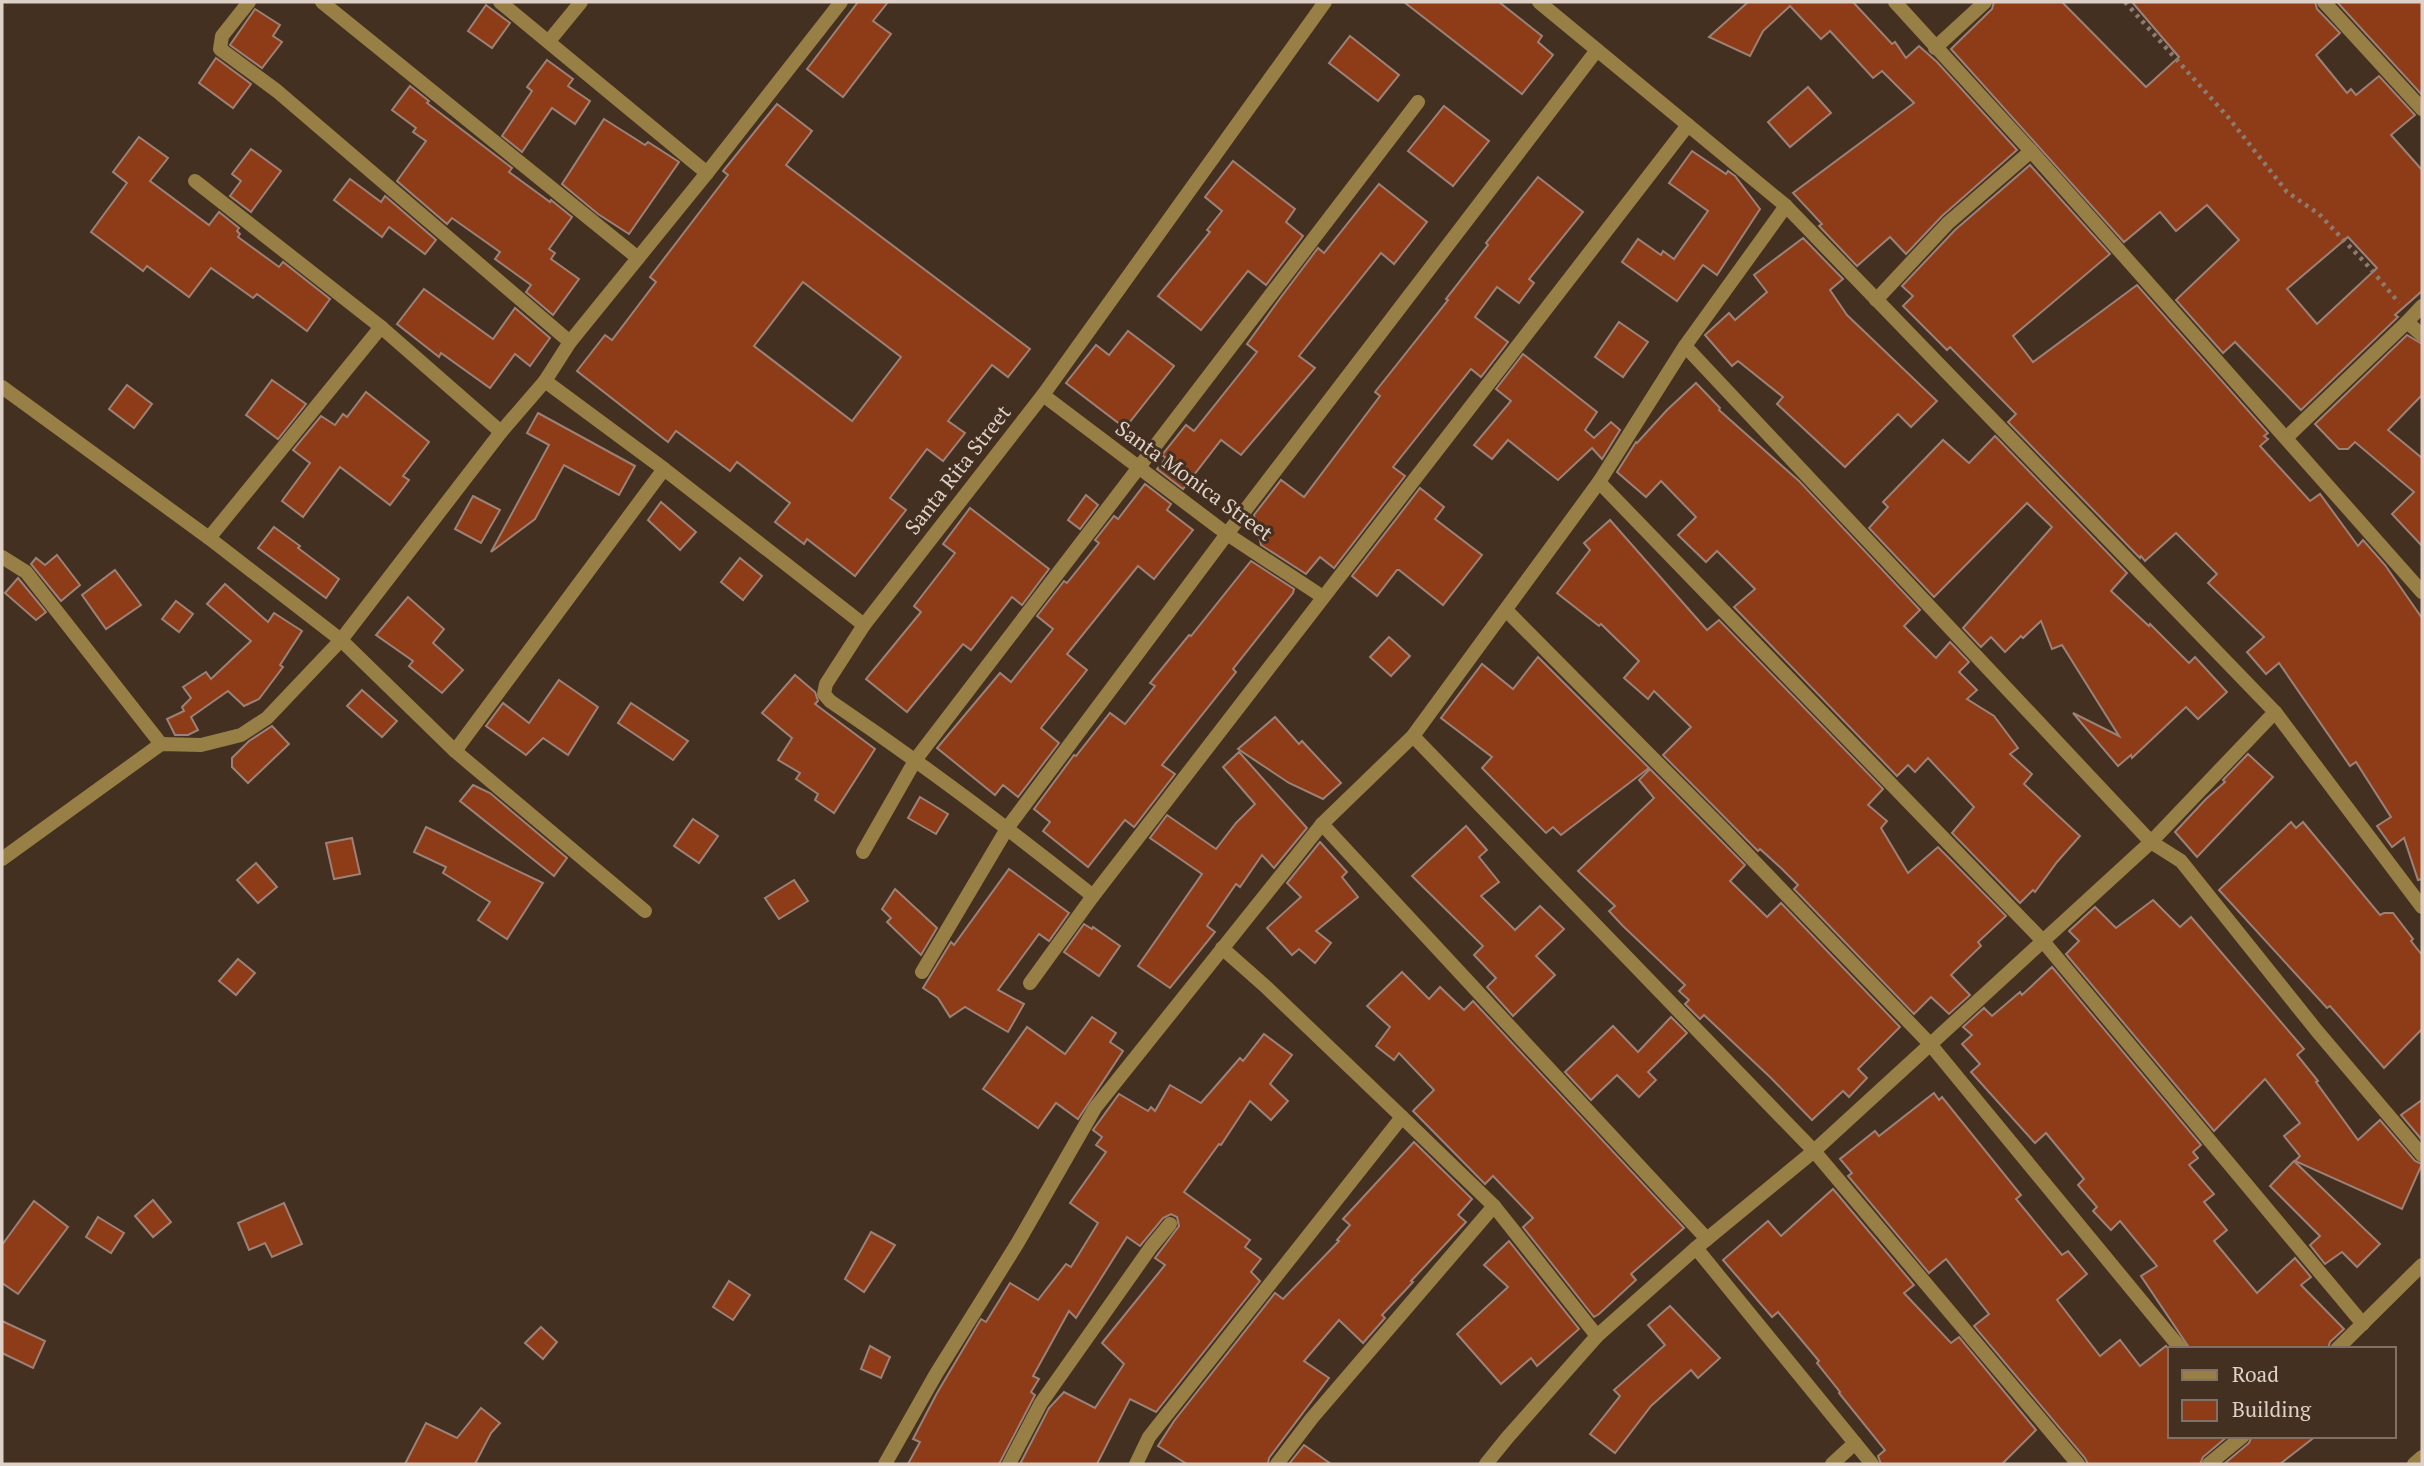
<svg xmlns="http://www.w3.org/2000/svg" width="2424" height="1466" font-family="'PT Serif',serif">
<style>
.building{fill:#8e3b18;stroke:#9c8177;stroke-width:2;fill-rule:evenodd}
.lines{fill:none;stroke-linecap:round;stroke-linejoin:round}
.path{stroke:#8c7c6f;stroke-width:4.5;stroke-dasharray:3.5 5;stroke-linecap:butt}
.minor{stroke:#987f45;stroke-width:14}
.labels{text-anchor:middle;stroke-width:6;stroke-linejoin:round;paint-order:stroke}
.street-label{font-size:21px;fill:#ded1c8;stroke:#433021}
</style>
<rect width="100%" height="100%" fill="#433021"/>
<g class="building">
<polygon points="858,2 888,2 873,21 891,34 843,97 807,69"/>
<polygon points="1404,2 1499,2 1542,36 1538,42 1553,55 1522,94"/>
<polygon points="1748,2 1853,2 1892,44 1895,42 1906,58 1919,46 1937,62 2017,150 1942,216 1906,254 1890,237 1857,266 1819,226 1822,224 1793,193 1914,103 1882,71 1873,78 1830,31 1821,39 1790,6 1763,31 1750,56 1709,37"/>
<path d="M 1994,2 L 2062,2 L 2146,87 L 2179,57 L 2132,2 L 2315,2 L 2317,9 L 2340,33 L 2316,55 L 2347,93 L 2351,89 L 2356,95 L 2379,76 L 2415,115 L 2391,135 L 2422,170 L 2422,291 L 2395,315 L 2398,317 L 2301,410 L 2235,342 L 2223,353 L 2176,300 L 2239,240 L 2207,205 L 2176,231 L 2160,212 L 2124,242 L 1951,49 L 1992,9 ZM 2348,237 L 2377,268 L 2317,324 L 2287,289 Z"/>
<polygon points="2337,2 2422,2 2422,95"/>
<polygon points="486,5 510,23 492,48 468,31"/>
<polygon points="255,9 280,25 273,36 282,42 262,68 230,45"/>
<polygon points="1350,36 1399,75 1378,101 1329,63"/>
<polygon points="216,58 251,84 233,108 199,83"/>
<polygon points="547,60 573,79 568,86 590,101 575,124 552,108 522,152 502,136 532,91 527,87"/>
<polygon points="410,86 429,101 427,103 512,168 509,172 550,202 551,200 572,217 549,249 555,253 551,259 579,279 553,315 526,292 531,285 495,259 500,252 452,218 447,224 397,181 426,141 413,132 416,128 392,110"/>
<polygon points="1808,87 1831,113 1790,147 1768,122"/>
<path d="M 777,104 L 812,131 L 786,165 L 1030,349 L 1008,377 L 992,365 L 948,421 L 965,433 L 943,461 L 927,449 L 890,498 L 906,510 L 855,576 L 807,539 L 804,544 L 775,522 L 790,503 L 737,462 L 730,471 L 676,431 L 668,442 L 577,371 L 605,335 L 612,340 L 656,282 L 650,277 L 728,175 L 723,171 ZM 803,282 L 901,357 L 852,421 L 754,346 Z"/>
<polygon points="1444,106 1489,141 1453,186 1408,151"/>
<polygon points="604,119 645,145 648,142 679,162 629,234 598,214 562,184"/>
<polygon points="139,137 168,158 150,181 209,225 219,212 239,228 237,231 240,234 238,237 279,267 283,262 330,299 307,331 257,294 253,298 211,268 189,297 147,266 143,271 91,232 127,183 113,172"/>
<polygon points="251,149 281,171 251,212 230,196 241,181 232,174"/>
<polygon points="1692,151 1726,174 1728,171 1735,176 1760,209 1717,275 1703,265 1677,301 1622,262 1638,239 1661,255 1663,251 1674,259 1708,211 1669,183"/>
<polygon points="1233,161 1295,209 1286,222 1303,236 1266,285 1248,271 1201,330 1158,296 1210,232 1207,230 1222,211 1205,197"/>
<polygon points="2030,165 2110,254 2013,336 2033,362 2137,285 2268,433 2264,436 2268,439 2260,446 2310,501 2320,494 2358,546 2363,540 2385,565 2422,618 2422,879 2418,880 2404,838 2392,847 2377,826 2391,817 2356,762 2350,766 2279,663 2266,674 2247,652 2264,637 2208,583 2217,574 2176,533 2145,561 2141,556 2140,558 2008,422 2016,414 1950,347 1947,350 1903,306 1913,296 1902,286 1955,230"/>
<polygon points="1538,177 1583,212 1529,279 1534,283 1519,303 1497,287 1475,317 1508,342 1481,377 1471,369 1393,467 1405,476 1334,568 1320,557 1306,574 1261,545 1254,515 1281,480 1304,497 1380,396 1375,392 1448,300 1446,299 1488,245 1486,243"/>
<polygon points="350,179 381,202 385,196 436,240 425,254 389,227 382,237 334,200"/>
<polygon points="1379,184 1427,222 1394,264 1381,253 1299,356 1315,368 1241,455 1221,440 1183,489 1157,469 1166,458 1162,455 1186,425 1194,431 1257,352 1247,344 1281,297 1318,248 1324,253"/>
<polygon points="1803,238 1843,279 1830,290 1847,315 1937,401 1911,427 1898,414 1845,467 1777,404 1783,397 1738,361 1732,366 1705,335 1729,313 1735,320 1767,292 1754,275"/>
<polygon points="424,289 493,339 515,308 550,338 530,366 515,354 490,388 441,353 439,357 397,324"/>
<polygon points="1619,322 1648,342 1623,377 1595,357"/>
<polygon points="1128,331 1174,366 1125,428 1066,383 1096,345 1109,355"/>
<polygon points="2407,335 2422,344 2422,395 2388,430 2422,458 2422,546 2392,514 2414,492 2355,442 2348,449 2339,449 2315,424"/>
<polygon points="1523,354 1597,412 1585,430 1594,438 1611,422 1620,430 1602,459 1592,448 1558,480 1508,440 1492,459 1474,445 1511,401 1496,389"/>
<polygon points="272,380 306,404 278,439 246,415"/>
<polygon points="1696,383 1720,408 1719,410 1799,481 1920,610 1904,626 1936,658 1950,642 1969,662 1959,672 1977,690 1967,699 1994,716 2018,748 2010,754 2032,774 2024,784 2080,836 2057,862 2035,892 2033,890 2020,903 1952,833 1974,807 1928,758 1915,772 1908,765 1897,776 1734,607 1755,589 1717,551 1706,562 1678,535 1696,517 1661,481 1646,497 1617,472 1636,442 1637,443 1667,410"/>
<polygon points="127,385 152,404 134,428 109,409"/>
<polygon points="366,392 429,442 403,476 409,480 390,505 340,467 303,517 282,501 310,463 293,450 321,416 335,425 343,414 347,417"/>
<polygon points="538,413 635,466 619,495 564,465 535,519 491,552 549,445 527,433"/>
<polygon points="1995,436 2127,573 2111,591 2149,626 2150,624 2189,663 2195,657 2227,692 2198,719 2186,707 2132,758 2131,755 2118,766 2073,713 2119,736 2062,645 2052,649 2041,621 2023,638 2021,636 2005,652 1991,637 1981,647 1963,628 2052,527 2027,503 1934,597 1869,528 1888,507 1883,502 1943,440 1969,463"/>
<polygon points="1145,484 1171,504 1167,510 1193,530 1154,579 1138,566 1067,654 1087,670 1041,728 1059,743 1018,797 1003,785 995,795 937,748 1000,673 1011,682 1053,629 1037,616 1064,581 1067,583 1099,543 1095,540 1114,516 1118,519"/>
<polygon points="1420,488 1444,507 1435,519 1482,555 1443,605 1399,570 1397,570 1377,596 1352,576"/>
<polygon points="1086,495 1098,505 1080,529 1068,520"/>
<polygon points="473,496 500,510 481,543 455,529"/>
<polygon points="661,502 696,532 680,550 648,520"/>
<polygon points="970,508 1049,569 1022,605 1012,597 971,650 963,644 907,712 866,679 921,612 914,606 955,553 943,544"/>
<polygon points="1610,520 1707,630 1719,620 1883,789 1868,805 1887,821 1881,828 1908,873 1938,847 2006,916 1978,942 1981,946 1951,975 1970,995 1949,1014 1931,997 1914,1014 1794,889 1798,885 1781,868 1760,849 1758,851 1663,755 1691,727 1654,691 1648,699 1624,678 1639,661 1601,624 1599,626 1557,593 1590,550 1584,543"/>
<polygon points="274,527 300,546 298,548 339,579 326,598 258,548"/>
<polygon points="57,555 80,585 61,601 31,564 36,558 45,565"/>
<polygon points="740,558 762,576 743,600 721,582"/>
<polygon points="1251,561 1294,589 1293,593 1233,669 1236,672 1162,765 1175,774 1134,827 1125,820 1088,867 1043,831 1050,822 1034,809 1074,755 1076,756 1110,713 1125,724 1155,686 1150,683 1189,635 1191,636"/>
<polygon points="115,570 141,605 106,629 82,595"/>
<polygon points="18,578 46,612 36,620 5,593"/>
<polygon points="225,584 268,622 274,613 302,631 280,665 283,667 259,699 244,706 228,691 191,717 198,730 188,735 175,735 167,719 184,711 182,707 191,698 183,687 206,672 211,679 251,641 207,604"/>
<polygon points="408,597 444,629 433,643 463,670 442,693 409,666 413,661 376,635"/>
<polygon points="176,601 193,614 179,632 162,619"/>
<polygon points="1389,637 1410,656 1391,676 1370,657"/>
<polygon points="1538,657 1649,768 1561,835 1553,827 1546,833 1482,768 1492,757 1441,718 1482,664 1513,689"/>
<polygon points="795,675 815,692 818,701 815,704 875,749 834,813 815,800 818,794 796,779 800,773 778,760 792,738 762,713"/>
<polygon points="559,680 598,707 568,755 543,738 526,755 486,726 503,703 529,723"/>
<polygon points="362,690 397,721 382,737 347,706"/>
<polygon points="631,703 688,741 673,760 618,723"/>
<polygon points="1275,717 1299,744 1302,741 1341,783 1323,799 1289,783 1238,749"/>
<polygon points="272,726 289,744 248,783 232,767 232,758 249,741"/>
<polygon points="1239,752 1307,828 1274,868 1262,855 1240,887 1236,884 1207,926 1215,932 1170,988 1138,966 1202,874 1150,838 1167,815 1216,849 1236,823 1255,804 1223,767"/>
<polygon points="2248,754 2273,777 2197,857 2175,832 2206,799 2225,782 2223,780"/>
<polygon points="1650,769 1745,865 1730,881 1767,917 1781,903 1900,1027 1858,1069 1867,1078 1849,1097 1843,1091 1812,1120 1770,1077 1704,1015 1700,1019 1685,1004 1689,1000 1679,991 1685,985 1623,926 1609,911 1615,906 1578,871 1654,798 1639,780"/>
<polygon points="473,785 490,793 567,858 554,876 460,801"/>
<polygon points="920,797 948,814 936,834 908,818"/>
<polygon points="693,819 718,836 699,863 674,846"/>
<polygon points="2291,822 2296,828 2303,822 2380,915 2384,913 2393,913 2413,939 2411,941 2422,955 2422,1029 2384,1068 2330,1006 2327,1008 2219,890"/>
<polygon points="1466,826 1487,850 1479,857 1499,882 1481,896 1515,930 1540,906 1564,929 1536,956 1555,975 1513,1016 1487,987 1496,978 1474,955 1483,946 1412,876"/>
<polygon points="426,827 543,883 507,939 478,920 490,902 443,873 446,867 414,852"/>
<polygon points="352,838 360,874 334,879 326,843"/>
<polygon points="1320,842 1347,872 1342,877 1358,897 1316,931 1331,943 1315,963 1299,949 1292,955 1267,928 1301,897 1287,883"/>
<polygon points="256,863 277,887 258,903 237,880"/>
<polygon points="1009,869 1069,913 1049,941 1039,934 998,990 1024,1004 1008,1032 965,1007 950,1017 938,998 923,988 951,942 954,945"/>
<polygon points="794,880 808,901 779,919 765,898"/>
<polygon points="895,889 937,928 921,955 887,922 891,918 882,909"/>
<polygon points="2153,900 2180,927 2191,917 2304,1049 2297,1055 2318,1081 2316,1082 2358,1140 2380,1120 2415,1161 2422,1164 2402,1209 2295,1161 2300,1156 2284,1136 2300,1123 2265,1079 2214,1131 2066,954 2079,941 2069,931 2095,907 2116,928"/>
<polygon points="1084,924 1092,929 1093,927 1120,946 1099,976 1064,952"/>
<polygon points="238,959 255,973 236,995 219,981"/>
<polygon points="2052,967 2201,1145 2193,1152 2198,1158 2189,1165 2214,1194 2204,1202 2227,1230 2214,1241 2257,1293 2295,1258 2311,1277 2301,1285 2344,1329 2330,1342 2328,1349 2190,1349 2141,1276 2157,1266 2120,1221 2111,1230 2093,1211 2097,1207 2078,1185 2084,1179 2046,1133 2035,1143 1971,1072 1980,1064 1962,1044 1972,1035 1963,1027 1984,1008 1992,1016 2020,992 2022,995"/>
<polygon points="1402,972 1429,999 1440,987 1464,1010 1473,1001 1684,1228 1631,1274 1636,1280 1599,1314 1594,1317 1523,1227 1533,1218 1493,1176 1485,1184 1413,1111 1434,1090 1399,1053 1394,1060 1376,1046 1390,1027 1367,1006"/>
<polygon points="1092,1017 1116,1033 1110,1042 1123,1051 1078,1119 1056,1103 1038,1128 983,1089 1027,1027 1065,1054"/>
<polygon points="1671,1017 1687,1033 1648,1072 1656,1080 1639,1097 1617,1075 1591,1100 1565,1072 1613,1026 1638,1052"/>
<polygon points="1264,1034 1292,1055 1270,1084 1288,1101 1271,1120 1250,1101 1221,1145 1219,1144 1184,1192 1250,1240 1245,1247 1261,1259 1251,1272 1260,1281 1156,1412 1130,1399 1097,1464 1020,1464 1049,1408 1064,1392 1095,1408 1124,1364 1102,1343 1165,1265 1155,1258 1179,1226 1177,1217 1171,1214 1163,1218 1140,1246 1127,1237 1076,1318 1069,1311 1033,1376 1039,1379 1031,1392 1035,1395 999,1464 908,1464 920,1442 913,1439 937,1393 981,1319 986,1322 1010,1283 1038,1300 1066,1264 1071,1267 1098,1223 1070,1203 1106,1152 1096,1145 1102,1137 1093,1130 1119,1094 1148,1111 1151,1107 1155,1111 1170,1085 1201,1103 1240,1058 1243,1061"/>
<polygon points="1934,1093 1939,1100 1942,1097 2021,1195 2016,1199 2062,1255 2068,1251 2087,1274 2057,1300 2100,1356 2120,1340 2140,1366 2166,1346 2170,1351 2170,1436 2228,1436 2203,1457 2200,1464 2088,1464 2085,1458 1974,1326 1989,1314 1946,1259 1929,1273 1848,1176 1852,1173 1840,1159 1875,1131 1879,1136"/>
<polygon points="2422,1100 2422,1140 2401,1115"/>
<polygon points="1414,1142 1472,1199 1458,1215 1466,1222 1411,1281 1413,1282 1382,1315 1385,1318 1363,1343 1339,1320 1304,1361 1329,1378 1269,1458 1268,1464 1187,1464 1158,1446 1174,1421 1275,1293 1283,1299 1339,1241 1337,1240 1350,1225 1343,1219"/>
<polygon points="2294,1161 2380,1244 2357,1267 2342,1252 2325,1264 2310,1245 2320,1236 2270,1186"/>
<polygon points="1833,1189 1914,1285 1904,1293 1951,1343 1959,1337 2036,1430 2002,1464 1881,1464 1878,1456 1885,1450 1839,1393 1840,1392 1817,1363 1819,1361 1778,1312 1772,1317 1723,1260 1768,1221 1781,1236"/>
<polygon points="153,1200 171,1222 153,1237 135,1216"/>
<polygon points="34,1201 68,1227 18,1294 2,1283 2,1245"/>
<polygon points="284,1203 302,1244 272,1257 265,1243 249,1250 238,1223"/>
<polygon points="98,1217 124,1233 111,1253 86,1237"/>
<polygon points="871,1232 895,1245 864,1292 845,1279"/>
<polygon points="1509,1241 1579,1329 1537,1366 1531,1358 1501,1384 1457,1334 1508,1287 1484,1265"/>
<polygon points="729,1281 750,1295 733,1320 713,1307"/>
<polygon points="1670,1306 1720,1358 1698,1378 1691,1370 1651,1406 1615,1453 1590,1434 1620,1396 1614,1390 1665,1345 1648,1325"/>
<polygon points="2,1321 45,1341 33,1368 2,1353"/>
<polygon points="541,1327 557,1342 543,1359 525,1343"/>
<polygon points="870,1346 890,1357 881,1378 861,1369"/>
<polygon points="481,1408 500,1423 491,1433 475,1464 405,1464 426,1423 457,1438"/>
<polygon points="2252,1436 2316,1436 2280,1464 2224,1464 2249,1443"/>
<polygon points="1304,1445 1331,1464 1289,1464"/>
</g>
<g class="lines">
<polyline class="path" points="2125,2 2228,117 2287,192 2319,214 2370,268 2399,303"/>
<g class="minor">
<polyline points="249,2 222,36 220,49 277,91 570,342"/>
<polyline points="322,2 638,258"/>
<polyline points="500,2 707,173"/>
<polyline points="1539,2 1786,206 2275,712 2422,907"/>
<polyline points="1895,2 2031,151 2422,592"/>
<polyline points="2324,2 2422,109"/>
<polyline points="549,41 581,2"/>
<polyline points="1935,48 1985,2"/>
<polyline points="195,181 381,327 501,432"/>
<polyline points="1876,300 1948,223 2031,151"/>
<polyline points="2422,306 2407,322 2422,335"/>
<polyline points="1685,346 2151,842 2181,861 2317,1031 2422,1155"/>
<polyline points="545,381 664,469 864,625"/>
<polyline points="2,387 209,538 341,640 455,751 645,911"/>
<polyline points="1043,395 1227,534 1323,597"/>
<polyline points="2286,438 2407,322"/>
<polyline points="1599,482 2042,940 2363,1324"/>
<polyline points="209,538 381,327"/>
<polyline points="2,557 26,572 161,744"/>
<polyline points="1506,610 1725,831 1930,1044 2181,1349"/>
<polyline points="1413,736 1814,1151 2078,1464"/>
<polyline points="455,751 664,469"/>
<polyline points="1322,824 1707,1239"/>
<polyline points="863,852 916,759 1418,102"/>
<polyline points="2,859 161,744 201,745 241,735 267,718 341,640 501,432 545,381 570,342 707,173 841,2"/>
<path d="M 1093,896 C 1007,827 920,762 830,701 L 824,694 L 826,684 L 864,625 L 1043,395 L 1325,2"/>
<polyline points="1222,948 1265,986 1402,1117"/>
<polyline points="922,972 1008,827 1227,534 1597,50"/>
<polyline points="1030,983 1093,896 1688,125"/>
<polyline points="1696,1248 1872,1464"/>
<polyline points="2337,1349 2422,1265"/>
<polyline points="885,1464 936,1374 1017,1244 1095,1108 1322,824 1413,736 1599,482 1685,346 1786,206"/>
<polyline points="1009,1464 1041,1403 1151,1247 1170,1224"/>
<polyline points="1136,1464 1149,1437 1402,1117 1494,1206 1597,1336"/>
<polyline points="1277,1464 1312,1418 1494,1206"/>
<polyline points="1486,1464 1507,1438 1597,1336 1696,1248 1814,1151 2151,842 2275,712"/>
<polyline points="1832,1464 1855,1443"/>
<polyline points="2209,1464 2243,1436"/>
<polyline points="2414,1464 2422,1457"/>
</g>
</g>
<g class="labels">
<g class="street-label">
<text transform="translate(958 470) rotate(-52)" y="7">Santa Rita Street</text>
<text transform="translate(1194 481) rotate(36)" y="7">Santa Monica Street</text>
</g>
</g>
<rect width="2424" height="1466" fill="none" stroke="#ded1c8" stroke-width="7"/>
<rect x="2168" y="1347" width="228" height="91" fill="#433021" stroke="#817064" stroke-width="2"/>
<rect x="2182" y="1370" width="35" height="10" fill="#987f45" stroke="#817064" stroke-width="2"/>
<text x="2232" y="1382" font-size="21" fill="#ded1c8">Road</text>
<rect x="2182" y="1400" width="35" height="21" fill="#8e3b18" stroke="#817064" stroke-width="2"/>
<text x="2232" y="1417" font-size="21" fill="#ded1c8">Building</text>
</svg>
